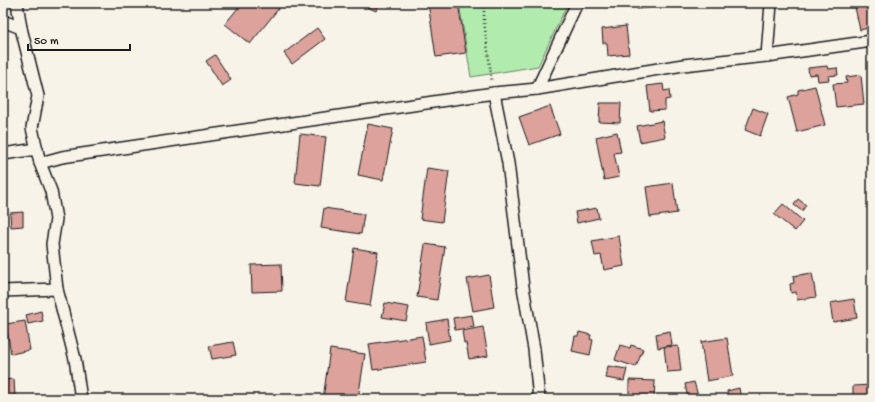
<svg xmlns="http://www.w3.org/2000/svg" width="875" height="402" font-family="'Gochi Hand',sans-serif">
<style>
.green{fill:#b2ebae;stroke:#678465}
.building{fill:#dca29b;stroke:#1c1c1c}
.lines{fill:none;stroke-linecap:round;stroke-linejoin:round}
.minor-casing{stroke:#1c1c1c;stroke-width:14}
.path{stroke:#1c1c1c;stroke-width:2.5;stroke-dasharray:1 3;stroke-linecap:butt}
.minor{stroke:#f7f3e8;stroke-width:11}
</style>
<rect width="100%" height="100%" fill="#f7f3e8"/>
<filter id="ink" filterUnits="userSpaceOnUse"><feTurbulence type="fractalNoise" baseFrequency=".025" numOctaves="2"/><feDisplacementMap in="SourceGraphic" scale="8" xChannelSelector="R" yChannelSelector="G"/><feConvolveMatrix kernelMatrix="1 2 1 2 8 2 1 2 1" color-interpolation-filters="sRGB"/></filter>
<g filter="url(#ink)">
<polygon class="green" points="459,3 568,3 538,66 471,77"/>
<g class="building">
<polygon points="242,3 283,3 250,44 225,24"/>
<polygon points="359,3 379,3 376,11"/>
<polygon points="428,3 458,3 466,53 436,57"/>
<rect x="605" y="3" width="20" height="4"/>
<polygon points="636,3 664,3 664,6 637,9"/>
<polygon points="854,3 868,3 872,27 860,30"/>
<polygon points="626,26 629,54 608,56 607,43 603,43 602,29"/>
<polygon points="317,28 325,39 292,64 284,53"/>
<polygon points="215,55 231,80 222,86 206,61"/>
<polygon points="827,66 828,69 837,68 838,75 828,76 829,80 818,81 817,74 809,75 808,68"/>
<polygon points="861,75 864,104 836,107 833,84 847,83 846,77"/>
<polygon points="663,84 664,91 669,90 670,99 665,100 665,110 650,111 647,86"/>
<polygon points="815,86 825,125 797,132 788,97 798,94 798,90"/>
<polygon points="600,103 621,103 620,123 599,122"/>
<polygon points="550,106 560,134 529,145 519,117"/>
<polygon points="753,108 768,114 760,136 745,130"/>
<polygon points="662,121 665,137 640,142 637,126"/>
<polygon points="368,124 393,129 383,180 358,175"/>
<polygon points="617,132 621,152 614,153 619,177 604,180 596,137"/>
<polygon points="300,134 326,137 320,186 295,183"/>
<polygon points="427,168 449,171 442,222 420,219"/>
<polygon points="673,183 677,213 650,217 646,187"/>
<polygon points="798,199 806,205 802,211 794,205"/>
<polygon points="783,204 803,221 795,231 774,214"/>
<polygon points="324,208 364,214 361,234 321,228"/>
<polygon points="597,208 599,218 577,223 575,212"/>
<polygon points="23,212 23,226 11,227 10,213"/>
<polygon points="619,236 624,266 604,270 601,255 595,256 592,241"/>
<polygon points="425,244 445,247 437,300 417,297"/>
<polygon points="354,248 378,252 370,306 346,302"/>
<polygon points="281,264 282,291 252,292 251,265"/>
<polygon points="812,273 816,297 797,300 796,292 791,293 790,284 794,283 793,276"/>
<polygon points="489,275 494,307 473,311 467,279"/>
<polygon points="854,299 857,318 833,322 830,303"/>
<polygon points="385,303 409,307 406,321 382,317"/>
<polygon points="41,311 43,321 28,324 26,315"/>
<polygon points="472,315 474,327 455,330 453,318"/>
<polygon points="447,319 450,340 429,344 426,323"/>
<polygon points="25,321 30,350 11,354 6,324"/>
<polygon points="483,327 488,356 469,359 466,343 464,343 462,331"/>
<polygon points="670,331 672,345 658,348 656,334"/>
<polygon points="579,332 591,335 590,339 593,340 590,355 572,351 575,336 578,336"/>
<polygon points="422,336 426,362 373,370 369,344"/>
<polygon points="727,338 733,376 707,381 701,342"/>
<polygon points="233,342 236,355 212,359 209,346"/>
<polygon points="620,345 630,348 631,345 643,349 636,367 615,360"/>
<polygon points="678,346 681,371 667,372 664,347"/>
<polygon points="330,349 365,354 358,399 323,399"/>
<polygon points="608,366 627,369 624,381 606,378"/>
<polygon points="14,379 15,398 3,399 3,380"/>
<polygon points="629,380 655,381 654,399 634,399 634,395 629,395"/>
<polygon points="694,382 699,399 688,399 685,384"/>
<polygon points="872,385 872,399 853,399 853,386"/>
<polygon points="739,388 741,399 728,399 727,391"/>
</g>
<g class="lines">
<g class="minor-casing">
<g id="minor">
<polyline points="17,3 21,28 38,96 32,128 40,163 62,157 494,93 537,89 683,65 767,56 872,41"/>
<polyline points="3,21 21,28"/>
<polyline points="767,56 771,3"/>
<polyline points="537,89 577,3"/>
<polyline points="494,93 508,163 523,287 534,349 539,399"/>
<polyline points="3,154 37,149"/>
<polyline points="40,163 51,191 56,219 52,244 57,289"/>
<polyline points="3,291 57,289 75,359 81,399"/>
</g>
</g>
<polyline class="path" points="484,3 484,21 492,82"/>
<use href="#minor" class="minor"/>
</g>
</g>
<rect width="875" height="402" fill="none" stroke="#f7f3e8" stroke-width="16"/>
<rect x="8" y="8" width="859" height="386" fill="none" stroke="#1c1c1c" stroke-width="1.5" filter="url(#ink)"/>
<path d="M28 44v6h102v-6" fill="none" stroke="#1c1c1c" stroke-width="2"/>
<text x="34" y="44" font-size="12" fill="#1c1c1c" stroke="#f7f3e8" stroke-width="3" paint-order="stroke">50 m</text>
</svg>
